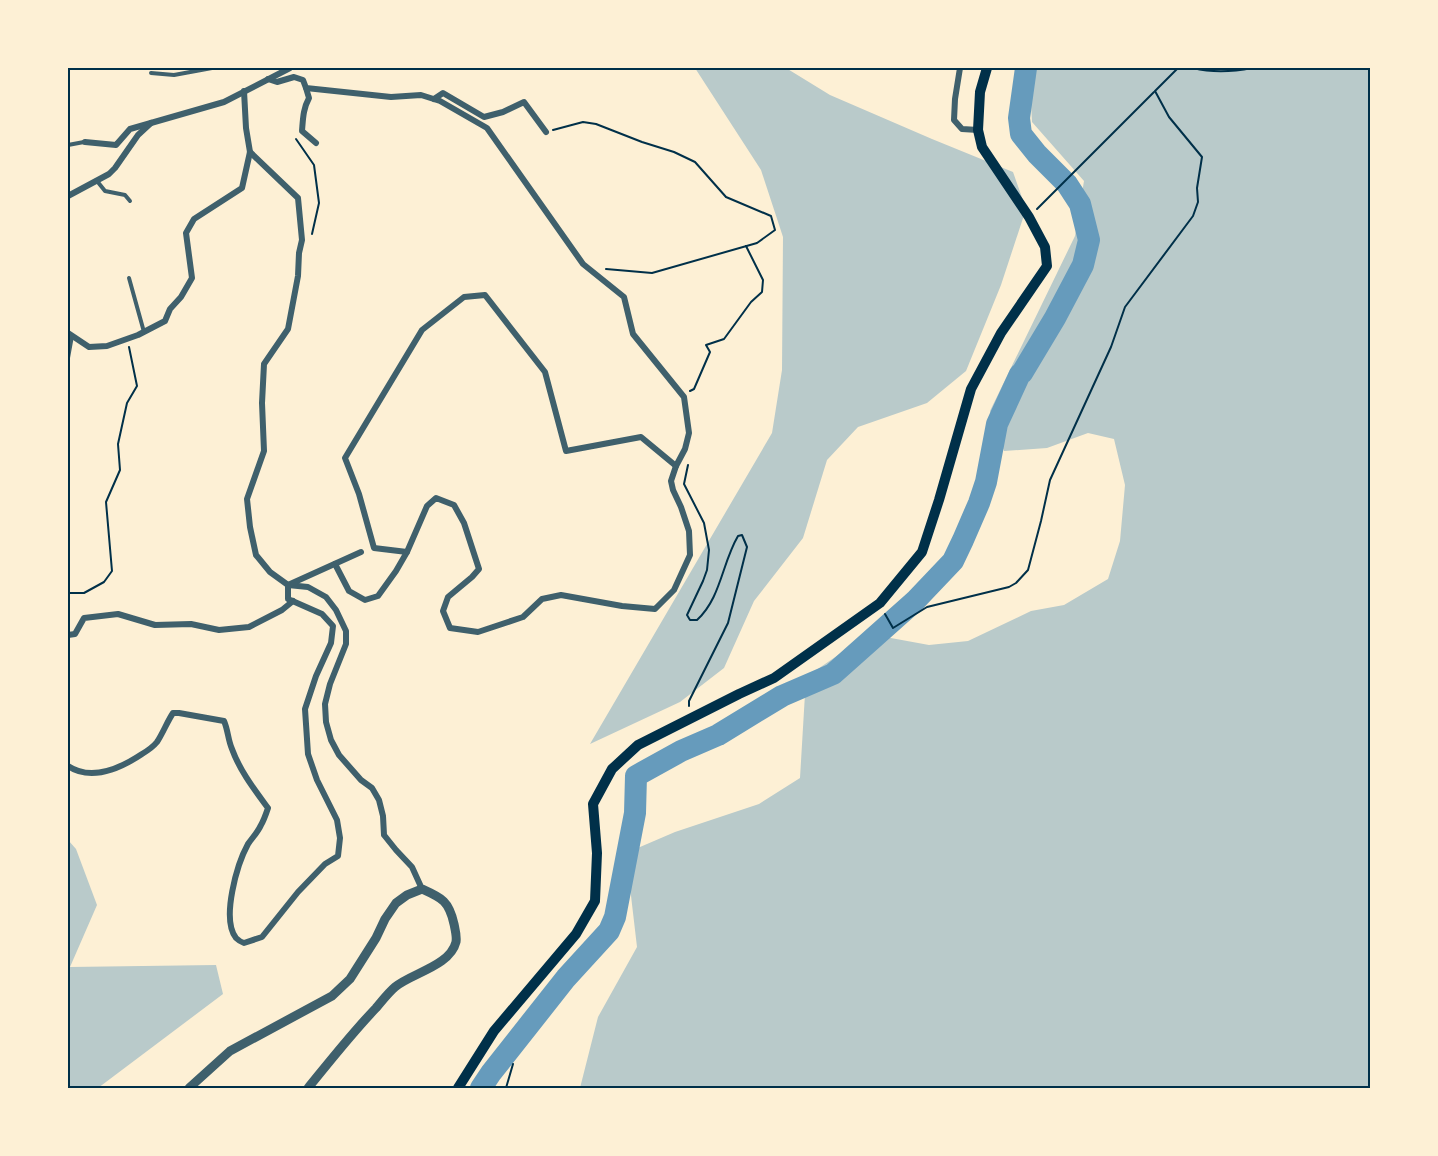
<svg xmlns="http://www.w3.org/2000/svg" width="1438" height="1156" font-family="'Fira Sans Condensed',sans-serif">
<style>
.green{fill:#b9caca}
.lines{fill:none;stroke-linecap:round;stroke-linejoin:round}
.river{stroke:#669bbc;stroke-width:22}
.path{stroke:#003049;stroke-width:2}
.service{stroke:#3f606c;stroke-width:4}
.minor{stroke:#3f606c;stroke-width:6}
.tertiary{stroke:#3f606c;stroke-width:9}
.secondary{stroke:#003049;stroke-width:10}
.neatline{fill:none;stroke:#003049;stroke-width:2}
</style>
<rect width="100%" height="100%" fill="#fdf0d5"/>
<g class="green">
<polygon points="695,68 786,68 830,95 932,139 1013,172 1026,209 1001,285 966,371 927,403 858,427 827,460 803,538 754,601 724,668 680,702 590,744 772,433 782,370 783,237 761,170"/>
<polygon points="1029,68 1370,68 1370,1088 580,1088 598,1017 637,947 626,853 675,832 759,804 800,778 806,677 869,634 929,645 968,641 1031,611 1064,605 1108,579 1120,541 1125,485 1114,439 1088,433 1047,448 1004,451 990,411 1075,236 1084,181 1032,122"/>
<polygon points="68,840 76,849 97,905 70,967 216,965 223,994 98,1088 68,1088"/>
</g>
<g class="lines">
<polyline class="river" points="481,1088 491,1073 566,978 609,931 615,917 635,813 636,776 681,751 718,735 782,696 833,674 915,601 953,561 963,540 979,503 986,482 997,424 1020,374 1022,373 1055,318 1083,265 1089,240 1080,204 1067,184 1037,154 1021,134 1019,118 1026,68"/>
<g class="path">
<path d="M 1193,68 C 1213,73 1232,72 1252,68"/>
<polyline points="553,130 583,122 596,124 642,142 674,152 695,162 726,197 771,216 775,230 757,243 652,273 606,269"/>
<polyline points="296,139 314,165 319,203 312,234"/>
<polyline points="1037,209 1154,92"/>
<polyline points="690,391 694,389 710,352 706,345 724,339 751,302 762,292 763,280 746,246"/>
<path d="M 688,465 L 684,484 L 704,523 L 709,550 L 707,570 L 703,581 L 687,615 L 690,620 L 697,620 C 721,598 722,563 738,536 L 742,535 L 747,547 L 728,623 L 689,701 L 689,706"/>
<polyline points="68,593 84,593 104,582 112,571 106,502 120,470 118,444 127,403 137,386 129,347"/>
<polyline points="885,614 893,628 927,607 1009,587 1016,583 1028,570 1041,521 1050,480 1111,347 1125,307 1193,216 1198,202 1197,188 1202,157 1169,117 1155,91 1178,68"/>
<polyline points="506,1088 513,1064"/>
</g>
<g class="service">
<polyline points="151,73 174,75 212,68"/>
<polyline points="68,145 84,142"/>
<polyline points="97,181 105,191 125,195 130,201"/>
<polyline points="129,278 144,332"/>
<polyline points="68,358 72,336"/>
</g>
<g class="minor">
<polyline points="960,68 955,99 954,120 962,129 978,130"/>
<polyline points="268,79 277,82 294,77 303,80 306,88 391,97 421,95 440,101 487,128 583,264 624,297 633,334 684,397 689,433 685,449 676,466 641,437 566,451 545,372 485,295 464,297 422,330 345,458 359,494 374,548 407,552"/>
<path d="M 306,88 L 309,98 C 303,109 303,119 302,131 L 316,143"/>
<polyline points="434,99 443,93 484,117 503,112 524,102 546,132"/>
<polyline points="85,142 116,145 130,129 224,102 290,68"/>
<polyline points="250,152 298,198 302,240 299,253 298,276 288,329 264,364 262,403 264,451 247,499 250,527 256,555 270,572 288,585 308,587 326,597 336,610 346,631 346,644 330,684 325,704 326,722 331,740 339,755 361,780 372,788 379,800 383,816 384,835 396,850 412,867 422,889"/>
<polyline points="68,196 109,174 115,168 138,135 151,123"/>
<polyline points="68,333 89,347 107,346 138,335 165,321 170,309 181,297 192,278 186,233 194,219 242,188 250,152 246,128 244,91"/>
<polyline points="335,564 349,591 365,600 378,596 396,571 407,552 427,506 436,498 454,505 464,523 479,569 472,577 448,597 443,611 450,628 478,632 523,617 542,599 561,595 622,606 655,609 674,590 690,555 689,531 681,507 673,490 671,481 676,466"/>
<polyline points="288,585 361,552"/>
<polyline points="68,635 75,634 84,618 118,614 155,625 191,624 219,630 249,627 282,610 293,601"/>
<path d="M 68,766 C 92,782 121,768 142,754 C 147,751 153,747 157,742 C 163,733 167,722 173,713 L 179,713 L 224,721 C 228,730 228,740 232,749 C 240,771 254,789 268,808 C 266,814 264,820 261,825 C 258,832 252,838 248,844 C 237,864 221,919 236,938 C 238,940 241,942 244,943 L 262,937 L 298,892 L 325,864 L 338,856 L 340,838 L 337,820 L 317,780 L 308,754 L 305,709 L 316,676 L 331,643 L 333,626 L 322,614 L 288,599 L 288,585"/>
</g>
<path class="tertiary" d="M 189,1088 L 230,1051 L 332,996 L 350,979 L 376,938 L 385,919 L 396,903 L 407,895 L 422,889 C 442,898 449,901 454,924 C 455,929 457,936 456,942 C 450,966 412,973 395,987 C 388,993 382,1001 376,1008 C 352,1033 330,1061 308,1088"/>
<polyline class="secondary" points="458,1088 494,1031 576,934 595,901 597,853 593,804 612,769 638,745 739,694 774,678 880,603 922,552 939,500 971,389 1001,333 1047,266 1045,247 1029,217 982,147 978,130 980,92 987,68"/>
</g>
<rect width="1438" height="1156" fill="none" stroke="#fdf0d5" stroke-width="138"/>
<rect x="69" y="69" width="1300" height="1018" class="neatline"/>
</svg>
